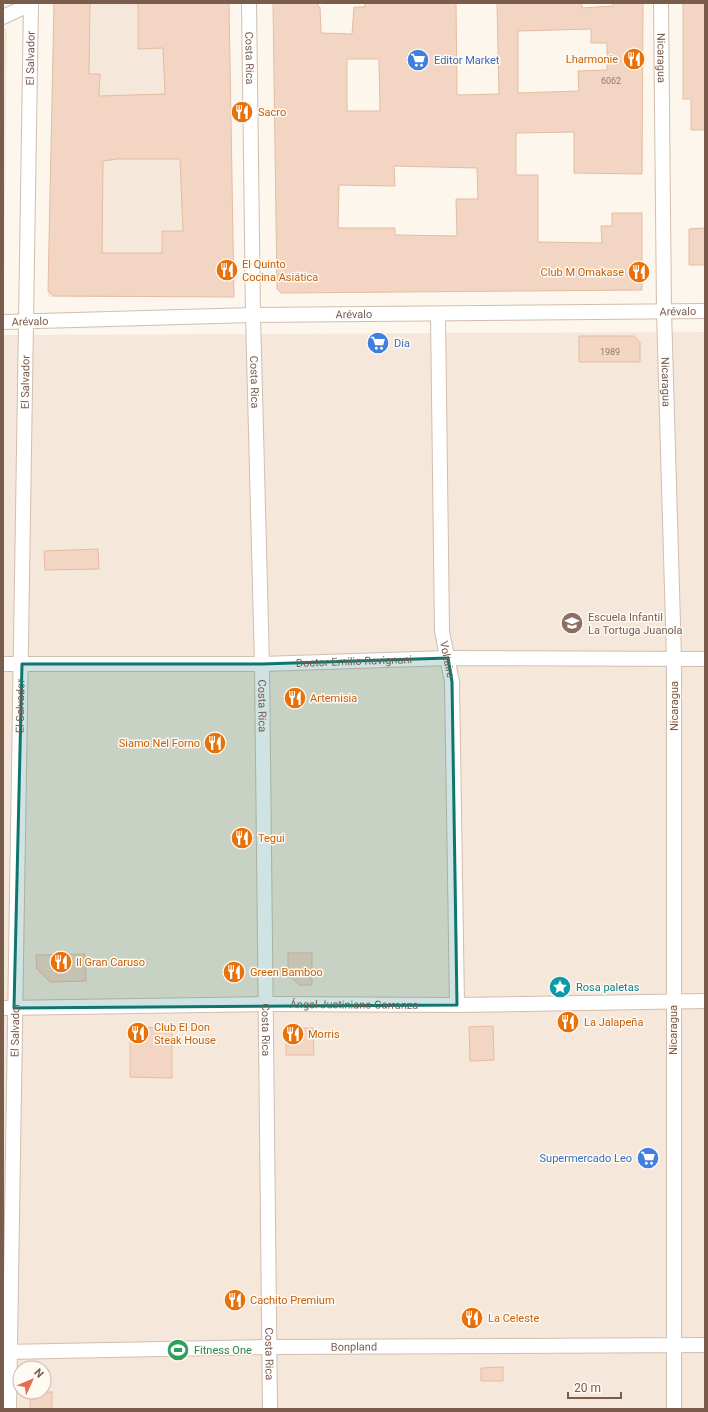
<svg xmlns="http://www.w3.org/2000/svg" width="708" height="1412" font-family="Roboto,sans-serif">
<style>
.residential{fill:#f5e8da;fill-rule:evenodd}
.building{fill:#f3d5c3;stroke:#e6bba3;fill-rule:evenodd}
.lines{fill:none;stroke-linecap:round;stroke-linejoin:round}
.minor-casing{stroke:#d1beb0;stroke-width:16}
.minor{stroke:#fff;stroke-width:14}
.marked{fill:#0f766e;fill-opacity:0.2;stroke:#0f766e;stroke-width:3;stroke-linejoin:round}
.labels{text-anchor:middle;stroke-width:3;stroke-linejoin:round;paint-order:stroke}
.number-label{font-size:9px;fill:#987a6a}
.street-label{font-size:11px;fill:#7a5c4d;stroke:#fffaf3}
.food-label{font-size:11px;fill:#c56008;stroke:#fffaf3;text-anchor:start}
.shop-label{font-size:11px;fill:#366cbe;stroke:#fffaf3;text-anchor:start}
.education-label{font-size:11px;fill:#785e54;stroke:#fffaf3;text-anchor:start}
.culture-label{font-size:11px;fill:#0d838f;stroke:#fffaf3;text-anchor:start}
.leisure-label{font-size:11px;fill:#27864d;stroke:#fffaf3;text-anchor:start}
</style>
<rect width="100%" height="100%" fill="#fdf6ec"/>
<g class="residential">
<polygon points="54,3 229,3 234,297 48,297"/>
<polygon points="7,28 4,289 3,297 3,29"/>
<path d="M 705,332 L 705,1409 L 3,1409 L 3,335 ZM 20,1368 L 44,1368 L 44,1392 L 20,1392 Z"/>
</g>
<g class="building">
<path d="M 54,3 L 90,3 L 89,74 L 100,74 L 99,96 L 165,94 L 163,48 L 138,49 L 138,3 L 229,3 L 234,297 L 54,296 L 48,291 ZM 118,159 L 180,159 L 183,231 L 162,231 L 162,253 L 102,253 L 103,161 Z"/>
<path d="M 273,3 L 318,3 L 318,7 L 320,7 L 321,33 L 352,34 L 354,7 L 365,7 L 365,3 L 456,3 L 457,95 L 499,94 L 497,3 L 582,3 L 582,8 L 613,6 L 613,3 L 643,3 L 642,174 L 574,173 L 574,132 L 516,133 L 516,175 L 538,175 L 538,242 L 602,243 L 601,226 L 612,226 L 612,213 L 642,213 L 642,290 L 281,293 L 277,289 ZM 591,29 L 591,43 L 607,43 L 607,70 L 578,71 L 579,91 L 518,93 L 518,31 ZM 347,59 L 379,59 L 380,111 L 347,111 ZM 394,166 L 477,168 L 478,199 L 456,199 L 457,236 L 395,235 L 395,228 L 338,228 L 339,185 L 395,186 Z"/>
<polygon points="683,3 705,3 705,130 691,130 691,99 683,99"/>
<polygon points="705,228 705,265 689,265 689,229"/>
<polygon points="579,336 634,336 640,342 640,362 579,362"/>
<polygon points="98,549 99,569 45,570 44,551"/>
<polygon points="288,953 312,953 312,985 300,985 288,975"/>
<polygon points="85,954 86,981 50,982 37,969 36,955"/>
<polygon points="493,1026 494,1060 470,1061 469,1027"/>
<polygon points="130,1027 172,1028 172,1078 130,1077"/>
<polygon points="293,1028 313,1028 314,1055 286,1055 286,1037"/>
<polygon points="503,1367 503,1381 481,1381 481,1368"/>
<rect x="30" y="1392" width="22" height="17"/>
</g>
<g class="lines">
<g class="minor-casing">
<g id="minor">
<path id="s1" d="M 249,3 L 253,315 L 262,664 L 270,1409"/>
<path id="s2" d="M 661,3 L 664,311 L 674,659 L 674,1409"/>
<polyline points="3,17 31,4"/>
<path id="s3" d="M 438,314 L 442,631 L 452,682 L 457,1005"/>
<path id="s4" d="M 3,322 L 253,315 L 705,311"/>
<path id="s5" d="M 3,664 L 262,664 L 448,658 L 705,659"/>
<path id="s6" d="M 3,1008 L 266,1004 L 457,1005 L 705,1001"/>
<path id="s7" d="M 3,1352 L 270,1347 L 705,1345"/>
<path id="s8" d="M 9,1409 L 31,3"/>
</g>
</g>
<use href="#minor" class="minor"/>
</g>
<path class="marked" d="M 448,658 L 452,682 L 457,1005 L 14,1008 L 22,664 L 262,664 Z"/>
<defs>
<g id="restaurant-disc" transform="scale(1.15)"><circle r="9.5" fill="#e8710a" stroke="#fffaf3"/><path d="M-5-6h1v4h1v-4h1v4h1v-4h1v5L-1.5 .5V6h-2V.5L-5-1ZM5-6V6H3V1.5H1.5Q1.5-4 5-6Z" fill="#fff"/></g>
<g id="supermarket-disc" transform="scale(1.15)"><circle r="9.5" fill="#3f7fe0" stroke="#fffaf3"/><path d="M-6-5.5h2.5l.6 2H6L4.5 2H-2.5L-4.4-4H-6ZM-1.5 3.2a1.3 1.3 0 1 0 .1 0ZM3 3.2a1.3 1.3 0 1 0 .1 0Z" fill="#fff"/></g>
<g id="school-disc" transform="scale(1.15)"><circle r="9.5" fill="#8d6e63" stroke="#fffaf3"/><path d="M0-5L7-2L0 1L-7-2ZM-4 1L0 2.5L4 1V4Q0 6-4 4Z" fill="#fff"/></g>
<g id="sight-disc" transform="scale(1.15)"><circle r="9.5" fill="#0f9aa8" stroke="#fffaf3"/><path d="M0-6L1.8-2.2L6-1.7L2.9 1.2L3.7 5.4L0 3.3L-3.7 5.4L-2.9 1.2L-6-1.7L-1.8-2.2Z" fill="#fff"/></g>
<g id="stadium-disc" transform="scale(1.15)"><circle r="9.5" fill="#2e9e5b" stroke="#fffaf3"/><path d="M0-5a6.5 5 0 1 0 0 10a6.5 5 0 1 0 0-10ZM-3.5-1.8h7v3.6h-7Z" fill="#fff"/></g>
</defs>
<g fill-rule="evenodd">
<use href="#restaurant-disc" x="634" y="59"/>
<use href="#supermarket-disc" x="418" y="60"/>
<use href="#restaurant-disc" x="242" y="112"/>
<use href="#restaurant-disc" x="227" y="270"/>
<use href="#restaurant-disc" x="639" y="272"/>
<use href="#supermarket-disc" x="378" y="343"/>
<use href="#school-disc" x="572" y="623"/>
<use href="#restaurant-disc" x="295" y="698"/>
<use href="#restaurant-disc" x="215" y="743"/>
<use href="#restaurant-disc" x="242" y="838"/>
<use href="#restaurant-disc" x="61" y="962"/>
<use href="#restaurant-disc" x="234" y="972"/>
<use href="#sight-disc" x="560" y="987"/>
<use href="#restaurant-disc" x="568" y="1022"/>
<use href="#restaurant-disc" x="138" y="1033"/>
<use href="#restaurant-disc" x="293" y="1034"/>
<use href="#supermarket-disc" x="648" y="1158"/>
<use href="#restaurant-disc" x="235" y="1300"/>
<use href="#restaurant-disc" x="472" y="1318"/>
<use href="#stadium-disc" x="178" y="1350"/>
</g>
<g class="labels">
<g class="number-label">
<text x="611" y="84">6062</text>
<text x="610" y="355">1989</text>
</g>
<g class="street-label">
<text dy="4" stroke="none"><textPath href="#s8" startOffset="1351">El Salvador</textPath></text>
<text dy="4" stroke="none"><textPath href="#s1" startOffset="55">Costa Rica</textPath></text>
<text dy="4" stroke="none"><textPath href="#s2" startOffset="55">Nicaragua</textPath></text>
<text dy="4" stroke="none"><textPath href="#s4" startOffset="675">Arévalo</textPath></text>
<text dy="4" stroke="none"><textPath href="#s4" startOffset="351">Arévalo</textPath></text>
<text dy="4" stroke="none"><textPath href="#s4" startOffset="27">Arévalo</textPath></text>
<text dy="4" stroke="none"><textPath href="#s8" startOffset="1027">El Salvador</textPath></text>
<text dy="4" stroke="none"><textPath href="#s1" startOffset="379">Costa Rica</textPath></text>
<text dy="4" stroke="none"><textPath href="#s2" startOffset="379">Nicaragua</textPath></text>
<text dy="4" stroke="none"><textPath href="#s3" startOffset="346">Voltaire</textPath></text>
<text dy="4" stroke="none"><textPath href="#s5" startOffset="351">Doctor Emilio Ravignani</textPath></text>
<text dy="4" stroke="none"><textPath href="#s8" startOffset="703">El Salvador</textPath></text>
<text dy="4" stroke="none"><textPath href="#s1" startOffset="703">Costa Rica</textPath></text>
<text transform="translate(674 706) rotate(-90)" y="4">Nicaragua</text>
<text dy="4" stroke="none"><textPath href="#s6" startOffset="351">Ángel Justiniano Carranza</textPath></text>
<text dy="4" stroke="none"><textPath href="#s8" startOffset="379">El Salvador</textPath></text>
<text dy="4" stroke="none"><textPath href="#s1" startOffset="1027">Costa Rica</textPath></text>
<text transform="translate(673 1030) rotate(-90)" y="4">Nicaragua</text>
<text dy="4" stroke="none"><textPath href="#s7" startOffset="351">Bonpland</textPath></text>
<text dy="4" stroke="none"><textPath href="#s1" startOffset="1351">Costa Rica</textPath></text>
</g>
<g class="food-label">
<text x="618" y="63" text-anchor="end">Lharmonie</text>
<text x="258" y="116">Sacro</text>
<text x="242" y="268">El Quinto<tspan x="242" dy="13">Cocina Asiática</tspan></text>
<text x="624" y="276" text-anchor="end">Club M Omakase</text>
<text x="310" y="702">Artemisia</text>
<text x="200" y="747" text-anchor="end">Siamo Nel Forno</text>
<text x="258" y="842">Tegui</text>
<text x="76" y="966">Il Gran Caruso</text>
<text x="250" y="976">Green Bamboo</text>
<text x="584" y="1026">La Jalapeña</text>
<text x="154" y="1031">Club El Don<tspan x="154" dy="13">Steak House</tspan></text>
<text x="308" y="1038">Morris</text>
<text x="250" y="1304">Cachito Premium</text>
<text x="488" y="1322">La Celeste</text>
</g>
<g class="shop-label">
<text x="434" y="64">Editor Market</text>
<text x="394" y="347">Dia</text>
<text x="632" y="1162" text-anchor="end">Supermercado Leo</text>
</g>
<g class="education-label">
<text x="588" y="621">Escuela Infantil<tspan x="588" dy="13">La Tortuga Juanola</tspan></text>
</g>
<g class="culture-label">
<text x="576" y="991">Rosa paletas</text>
</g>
<g class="leisure-label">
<text x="194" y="1354">Fitness One</text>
</g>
</g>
<rect width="708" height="1412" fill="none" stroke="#7a5c4d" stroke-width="8"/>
<g transform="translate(32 1380) rotate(46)"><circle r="19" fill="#fffaf3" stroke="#cabbb1"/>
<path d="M0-3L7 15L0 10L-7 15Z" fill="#e76f51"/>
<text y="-6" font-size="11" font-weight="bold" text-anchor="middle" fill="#7a5c4d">N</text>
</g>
<path d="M568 1392v6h53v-6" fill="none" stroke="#7a5c4d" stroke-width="2"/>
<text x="574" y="1392" font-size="12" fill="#7a5c4d" stroke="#fffaf3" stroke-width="3" paint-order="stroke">20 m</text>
</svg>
